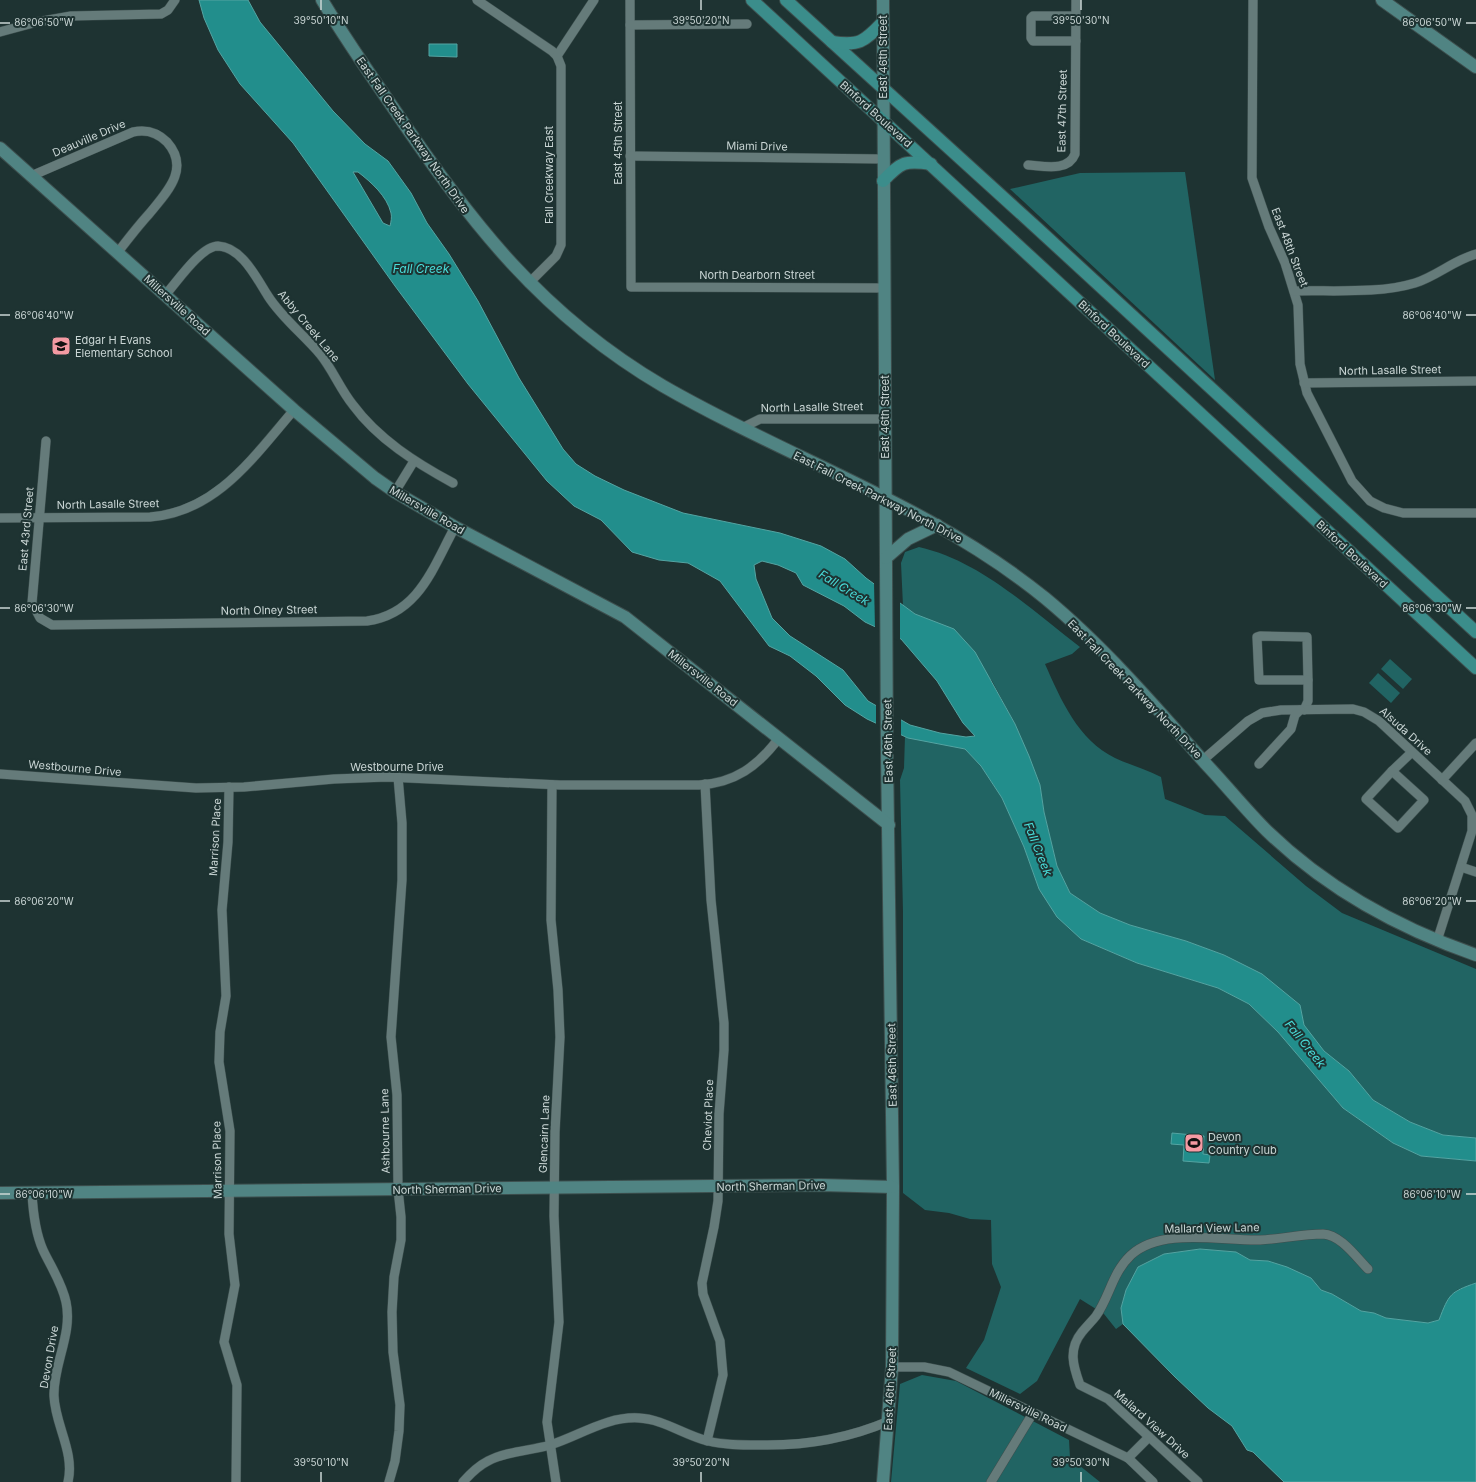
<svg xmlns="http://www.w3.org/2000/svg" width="1476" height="1482" font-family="Inter,sans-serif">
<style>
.green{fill:#216463}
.water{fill:#228e8c;stroke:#54a4a2;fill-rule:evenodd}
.pier{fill:#1e3332}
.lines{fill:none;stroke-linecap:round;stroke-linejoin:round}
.street-casing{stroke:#3d4f4e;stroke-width:10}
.secondary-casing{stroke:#3d4f4e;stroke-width:14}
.primary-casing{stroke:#3d4f4e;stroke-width:14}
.street{stroke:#657b7a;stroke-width:9}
.secondary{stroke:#508483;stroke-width:12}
.primary{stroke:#3b8d8b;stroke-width:12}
.ticks{fill:none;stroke:#cad6d5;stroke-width:1.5}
.labels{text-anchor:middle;stroke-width:4;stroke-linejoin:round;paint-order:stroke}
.street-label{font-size:11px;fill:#cad6d5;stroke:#1e3332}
.poi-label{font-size:11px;fill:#cad6d5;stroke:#1e3332;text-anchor:start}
.water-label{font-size:12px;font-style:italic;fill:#49ddda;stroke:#1e3332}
.ticks-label{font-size:10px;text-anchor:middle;fill:#cad6d5;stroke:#1e3332;stroke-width:4;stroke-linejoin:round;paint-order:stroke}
</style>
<rect width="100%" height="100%" fill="#1e3332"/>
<g class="green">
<polygon points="1185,172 1215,380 1010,189 1080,173"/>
<path d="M 919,547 C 981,561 1031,610 1080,647 L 1072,654 L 1045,664 C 1061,700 1078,740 1115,758 C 1130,765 1146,769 1161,777 L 1165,799 L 1205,815 L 1225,816 L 1306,886 L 1342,913 L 1476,969 L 1476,1138 L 1443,1135 L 1410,1122 L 1373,1100 L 1349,1071 L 1324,1051 L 1303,1025 L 1300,1005 L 1224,955 L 1186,941 L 1130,925 L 1100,913 L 1070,893 L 1057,866 L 1044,812 L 1040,785 L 1015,724 L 992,681 L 932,622 L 915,614 L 903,606 L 901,563 L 905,552 Z"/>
<polygon points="1390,659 1412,679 1403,689 1381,669"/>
<polygon points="1378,673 1400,693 1391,703 1369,683"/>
<polygon points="905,736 965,749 981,766 1002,798 1024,847 1039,889 1081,939 1137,963 1218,988 1249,1004 1278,1032 1343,1108 1393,1143 1421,1156 1476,1161 1476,1283 1457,1290 1439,1320 1428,1323 1386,1318 1374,1313 1361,1311 1332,1294 1321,1290 1311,1278 1268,1261 1250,1260 1236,1252 1200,1249 1164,1254 1138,1267 1126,1290 1121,1308 1123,1324 1116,1329 1104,1314 1080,1299 1037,1381 1020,1394 966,1368 984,1340 1001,1287 992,1264 991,1220 970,1219 949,1213 925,1210 903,1193 903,912 900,780 904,768"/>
<polygon points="922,1375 956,1381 1069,1440 1070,1458 1100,1482 891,1482 900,1384"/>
</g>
<g class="water">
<path d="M 199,0 L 248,0 L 260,22 L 333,111 L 365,144 L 388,161 L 411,193 L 427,223 L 449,254 L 478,301 L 519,378 L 563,449 L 576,464 L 595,476 L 624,490 L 683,513 L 780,533 L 821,546 L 845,559 L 866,578 L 915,614 L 954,629 L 975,652 L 1015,724 L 1029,756 L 1040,785 L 1044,812 L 1057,866 L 1070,893 L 1100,913 L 1130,925 L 1186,941 L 1224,955 L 1262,974 L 1300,1005 L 1304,1025 L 1324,1051 L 1349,1071 L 1373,1100 L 1410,1122 L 1443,1135 L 1476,1138 L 1476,1161 L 1421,1156 L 1393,1143 L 1343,1108 L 1278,1032 L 1249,1004 L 1218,988 L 1137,963 L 1081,939 L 1057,917 L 1039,889 L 1024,847 L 1002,798 L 981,766 L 965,749 L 908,738 L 867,719 L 845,705 L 816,676 L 790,656 L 769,646 L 720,581 L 688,563 L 659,560 L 632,552 L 601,520 L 574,506 L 547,481 L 468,384 L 395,286 L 293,143 L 240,84 L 218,50 L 204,18 ZM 353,172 L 358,172 C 371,182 387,196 391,213 C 392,217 391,222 390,226 L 383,223 ZM 762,561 L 778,565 L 796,573 L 803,585 L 844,606 L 865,622 L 901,639 L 937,681 L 963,723 L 975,736 L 966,737 L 940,733 L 910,725 L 868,701 L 843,670 L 790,636 L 772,618 L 756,579 L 754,565 Z"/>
<polygon points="429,44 457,44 457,57 429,56"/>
<polygon points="1172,1133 1204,1136 1203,1154 1210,1155 1209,1163 1183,1161 1184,1145 1171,1144"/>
<path d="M 1200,1249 L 1236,1252 L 1250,1260 L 1268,1261 L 1287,1267 L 1311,1278 L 1321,1290 L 1332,1294 L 1361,1311 L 1374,1313 L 1386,1318 L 1428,1323 L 1439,1320 C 1449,1294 1450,1292 1476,1283 L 1476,1482 L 1284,1482 L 1253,1452 L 1247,1450 L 1232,1426 L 1208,1408 L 1175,1377 L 1123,1324 L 1121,1308 L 1126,1290 L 1138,1267 L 1164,1254 Z"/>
</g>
<g class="pier">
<polygon points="874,582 900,601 900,642 875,629"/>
<polygon points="876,703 901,718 901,737 876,726"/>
</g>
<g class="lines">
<g class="street-casing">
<g id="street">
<polyline points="477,0 552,51 557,56 561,66 561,245 556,256 529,283"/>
<polyline points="630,0 631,287 884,288"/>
<polyline points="1253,0 1252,178 1269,227 1285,263 1298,305 1300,364 1307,393 1352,481 1370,501 1384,508 1403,513 1476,513"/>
<polyline points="630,25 747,24"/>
<polyline points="0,32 37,22 71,16 161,14 168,10 175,0"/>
<polyline points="1076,41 1033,41 1031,38 1031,18 1033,16 1076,16"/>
<polyline points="557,56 594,0"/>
<polyline points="630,156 883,159"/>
<path d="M 1028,165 C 1044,166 1068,172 1075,154 L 1076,0"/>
<path d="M 31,176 L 133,132 C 146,129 158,133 167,142 C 191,169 166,193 149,214 C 138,226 128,239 118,252"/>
<path d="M 1294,291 C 1332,290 1379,294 1415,283 C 1437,276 1454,260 1476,254"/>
<path d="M 166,294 C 177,282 201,246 218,246 C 242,247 257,279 268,296 C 282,318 303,334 320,354 C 333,370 340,389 353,405 C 378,439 416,463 453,483"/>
<polyline points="1304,383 1476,381"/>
<polyline points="742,428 760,419 885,419"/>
<path d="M 46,441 L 32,603 L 40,618 L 52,625 L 367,621 C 419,614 433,567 455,527"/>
<polyline points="395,492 414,461"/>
<path d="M 0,518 L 150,517 C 217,512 254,456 294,410"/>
<polygon points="1260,636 1307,637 1308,680 1259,680 1257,637"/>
<polyline points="1304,710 1308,701 1308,680"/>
<polyline points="1203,760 1248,721 1262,713 1281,710 1353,709 1364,712 1379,721 1465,801 1472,815 1472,831 1437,941"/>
<polyline points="1259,764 1291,729 1295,715 1300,710"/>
<polygon points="1392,771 1424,800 1398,828 1366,799"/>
<polyline points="1392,771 1412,752"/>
<path d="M 0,774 L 196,788 L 244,787 L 334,779 L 387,777 L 560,785 L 699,785 C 735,783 758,766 779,738"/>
<polyline points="1442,780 1476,743"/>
<polyline points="705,784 711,900 724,1023 724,1050 719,1114 718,1201 714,1227 702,1283 703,1294 720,1341 723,1375 707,1441"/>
<polyline points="552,785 551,920 558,990 560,1037 555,1132 554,1216 559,1322 547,1422 556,1482"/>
<polyline points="229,787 228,842 222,910 226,996 220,1032 219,1062 230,1131 229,1234 235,1285 224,1342 237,1385 236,1482"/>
<polyline points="1461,867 1476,872"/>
<path d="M 32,1193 C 33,1212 35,1232 43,1250 C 51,1267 62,1283 66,1302 C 73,1334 53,1364 54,1396 C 55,1425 75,1452 68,1482"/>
<polyline points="892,1367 924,1367 949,1372 1128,1458 1153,1482"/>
<polyline points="1128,1458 1149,1437"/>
<polyline points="389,1482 395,1461 399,1431 400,1405 393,1352 392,1312 394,1277 401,1240 401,1217 398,1189 397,1095 391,1037 402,880 402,823 398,777"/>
<path d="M 463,1482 C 470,1474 478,1466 488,1461 C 507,1451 530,1451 550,1445 C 579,1436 607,1416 639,1418 C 663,1419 684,1435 708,1441 C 724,1445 741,1445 759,1445 C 804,1446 847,1439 889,1421"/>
<polyline points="991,1482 1033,1413"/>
<path d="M 1198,1482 L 1108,1399 L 1080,1385 C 1073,1366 1068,1349 1082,1332 C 1087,1326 1092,1321 1096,1316 C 1110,1296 1112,1273 1131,1255 C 1162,1227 1220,1241 1260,1240 C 1281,1239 1302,1234 1323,1234 C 1341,1235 1356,1257 1368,1269"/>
</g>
</g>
<g class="secondary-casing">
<g id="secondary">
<path d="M 322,0 C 344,37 369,73 394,109 C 471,223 542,315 663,386 C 789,459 931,505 1045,598 C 1103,646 1155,706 1205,763 C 1226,785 1245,809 1267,831 C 1327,889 1398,928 1476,955"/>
<polyline points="883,0 887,755 893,1187 892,1367 883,1482"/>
<polyline points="1382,0 1476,67"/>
<polyline points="0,148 294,410 375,478 395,492 455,527 625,617 889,825"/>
<polyline points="886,558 908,539 937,525"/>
<polyline points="0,1193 821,1185 893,1187"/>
</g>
</g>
<g class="primary-casing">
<g id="primary">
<polyline points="752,0 1476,668"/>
<polyline points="786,0 1038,229 1476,632"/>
<path d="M 832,42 C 859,46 864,42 882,23"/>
<path d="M 883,181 C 901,162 905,160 931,164"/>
</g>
</g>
<use href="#street" class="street"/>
<use href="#secondary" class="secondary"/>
<use href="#primary" class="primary"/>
</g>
<path class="ticks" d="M 321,0 L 321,10M 701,0 L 701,10M 1081,0 L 1081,10M 0,23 L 10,23M 1466,23 L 1476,23M 0,315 L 10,315M 1466,315 L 1476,315M 0,608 L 10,608M 1466,608 L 1476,608M 0,901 L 10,901M 1466,901 L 1476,901M 0,1194 L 10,1194M 1466,1194 L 1476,1194M 321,1472 L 321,1482M 701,1472 L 701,1482M 1081,1472 L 1081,1482"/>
<defs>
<g id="school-square" transform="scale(1)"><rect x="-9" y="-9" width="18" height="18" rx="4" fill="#f49aa3" stroke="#1e3332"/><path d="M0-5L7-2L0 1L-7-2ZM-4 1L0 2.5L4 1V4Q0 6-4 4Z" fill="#111"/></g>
<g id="stadium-square" transform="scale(1)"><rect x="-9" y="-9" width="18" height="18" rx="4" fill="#f49aa3" stroke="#1e3332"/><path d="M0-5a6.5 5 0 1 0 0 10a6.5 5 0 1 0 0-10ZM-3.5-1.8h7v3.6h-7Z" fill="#111"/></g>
</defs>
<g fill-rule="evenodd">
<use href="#school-square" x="61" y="346"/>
<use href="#stadium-square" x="1194" y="1143"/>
</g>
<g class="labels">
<g class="street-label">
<text transform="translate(883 57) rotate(-90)" y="4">East 46th Street</text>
<text transform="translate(1062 111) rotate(-89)" y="4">East 47th Street</text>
<text transform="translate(876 114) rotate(42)" y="4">Binford Boulevard</text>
<text transform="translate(413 135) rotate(55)" y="4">East Fall Creek Parkway North Drive</text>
<text transform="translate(89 138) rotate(-23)" y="4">Deauville Drive</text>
<text transform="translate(618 143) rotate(-90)" y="4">East 45th Street</text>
<text transform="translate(757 146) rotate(1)" y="4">Miami Drive</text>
<text transform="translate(549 175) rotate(-90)" y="4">Fall Creekway East</text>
<text transform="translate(1290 247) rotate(69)" y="4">East 48th Street</text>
<text x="757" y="279">North Dearborn Street</text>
<text transform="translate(177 305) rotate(42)" y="4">Millersville Road</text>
<text transform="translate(309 326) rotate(50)" y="4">Abby Creek Lane</text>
<text transform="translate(1114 334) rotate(43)" y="4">Binford Boulevard</text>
<text transform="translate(1390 370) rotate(-1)" y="4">North Lasalle Street</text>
<text transform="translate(812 407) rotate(-1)" y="4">North Lasalle Street</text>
<text transform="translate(885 417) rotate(-90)" y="4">East 46th Street</text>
<text transform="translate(878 497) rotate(27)" y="4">East Fall Creek Parkway North Drive</text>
<text transform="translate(108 504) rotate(-1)" y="4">North Lasalle Street</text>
<text transform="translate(427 510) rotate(30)" y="4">Millersville Road</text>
<text transform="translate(26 529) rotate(-85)" y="4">East 43rd Street</text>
<text transform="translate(1352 554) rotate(43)" y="4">Binford Boulevard</text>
<text transform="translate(269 610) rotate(-1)" y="4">North Olney Street</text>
<text transform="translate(703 678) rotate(38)" y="4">Millersville Road</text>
<text transform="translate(1135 689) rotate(46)" y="4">East Fall Creek Parkway North Drive</text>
<text transform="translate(1406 731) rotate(42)" y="4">Alsuda Drive</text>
<text transform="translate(888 741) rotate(-91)" y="4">East 46th Street</text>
<text x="397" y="771">Westbourne Drive</text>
<text transform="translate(75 768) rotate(5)" y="4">Westbourne Drive</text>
<text transform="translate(215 837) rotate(-87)" y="4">Marrison Place</text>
<text transform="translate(892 1065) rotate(-91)" y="4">East 46th Street</text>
<text transform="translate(708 1115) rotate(-88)" y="4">Cheviot Place</text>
<text transform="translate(385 1131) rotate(-91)" y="4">Ashbourne Lane</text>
<text transform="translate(544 1134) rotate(-88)" y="4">Glencairn Lane</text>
<text transform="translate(217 1160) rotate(-91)" y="4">Marrison Place</text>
<text transform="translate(771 1186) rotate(-1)" y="4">North Sherman Drive</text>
<text transform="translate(447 1189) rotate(-1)" y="4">North Sherman Drive</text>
<text transform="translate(1212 1228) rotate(-1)" y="4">Mallard View Lane</text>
<text transform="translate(49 1357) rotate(-80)" y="4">Devon Drive</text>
<text transform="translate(890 1389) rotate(-87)" y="4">East 46th Street</text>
<text transform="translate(1028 1410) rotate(26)" y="4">Millersville Road</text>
<text transform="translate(1152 1424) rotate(42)" y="4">Mallard View Drive</text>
</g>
<g class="poi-label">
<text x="75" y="344">Edgar H Evans<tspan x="75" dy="13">Elementary School</tspan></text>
<text x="1208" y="1141">Devon<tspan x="1208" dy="13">Country Club</tspan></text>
</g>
<g class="water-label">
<text x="421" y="273">Fall Creek</text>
<text transform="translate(844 588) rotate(31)" y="4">Fall Creek</text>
<text transform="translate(1038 849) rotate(68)" y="4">Fall Creek</text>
<text transform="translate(1305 1044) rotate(51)" y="4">Fall Creek</text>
</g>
</g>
<g class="ticks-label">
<text x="321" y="24">39°50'10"N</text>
<text x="701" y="24">39°50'20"N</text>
<text x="1081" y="24">39°50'30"N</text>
<text x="1432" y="26">86°06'50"W</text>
<text x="44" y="26">86°06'50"W</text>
<text x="1432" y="319">86°06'40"W</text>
<text x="44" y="319">86°06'40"W</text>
<text x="1432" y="612">86°06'30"W</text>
<text x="44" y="612">86°06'30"W</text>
<text x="1432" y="905">86°06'20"W</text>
<text x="44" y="905">86°06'20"W</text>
<text x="1432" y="1198">86°06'10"W</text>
<text x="44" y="1198">86°06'10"W</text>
<text x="321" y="1466">39°50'10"N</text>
<text x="701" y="1466">39°50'20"N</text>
<text x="1081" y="1466">39°50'30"N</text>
</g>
</svg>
